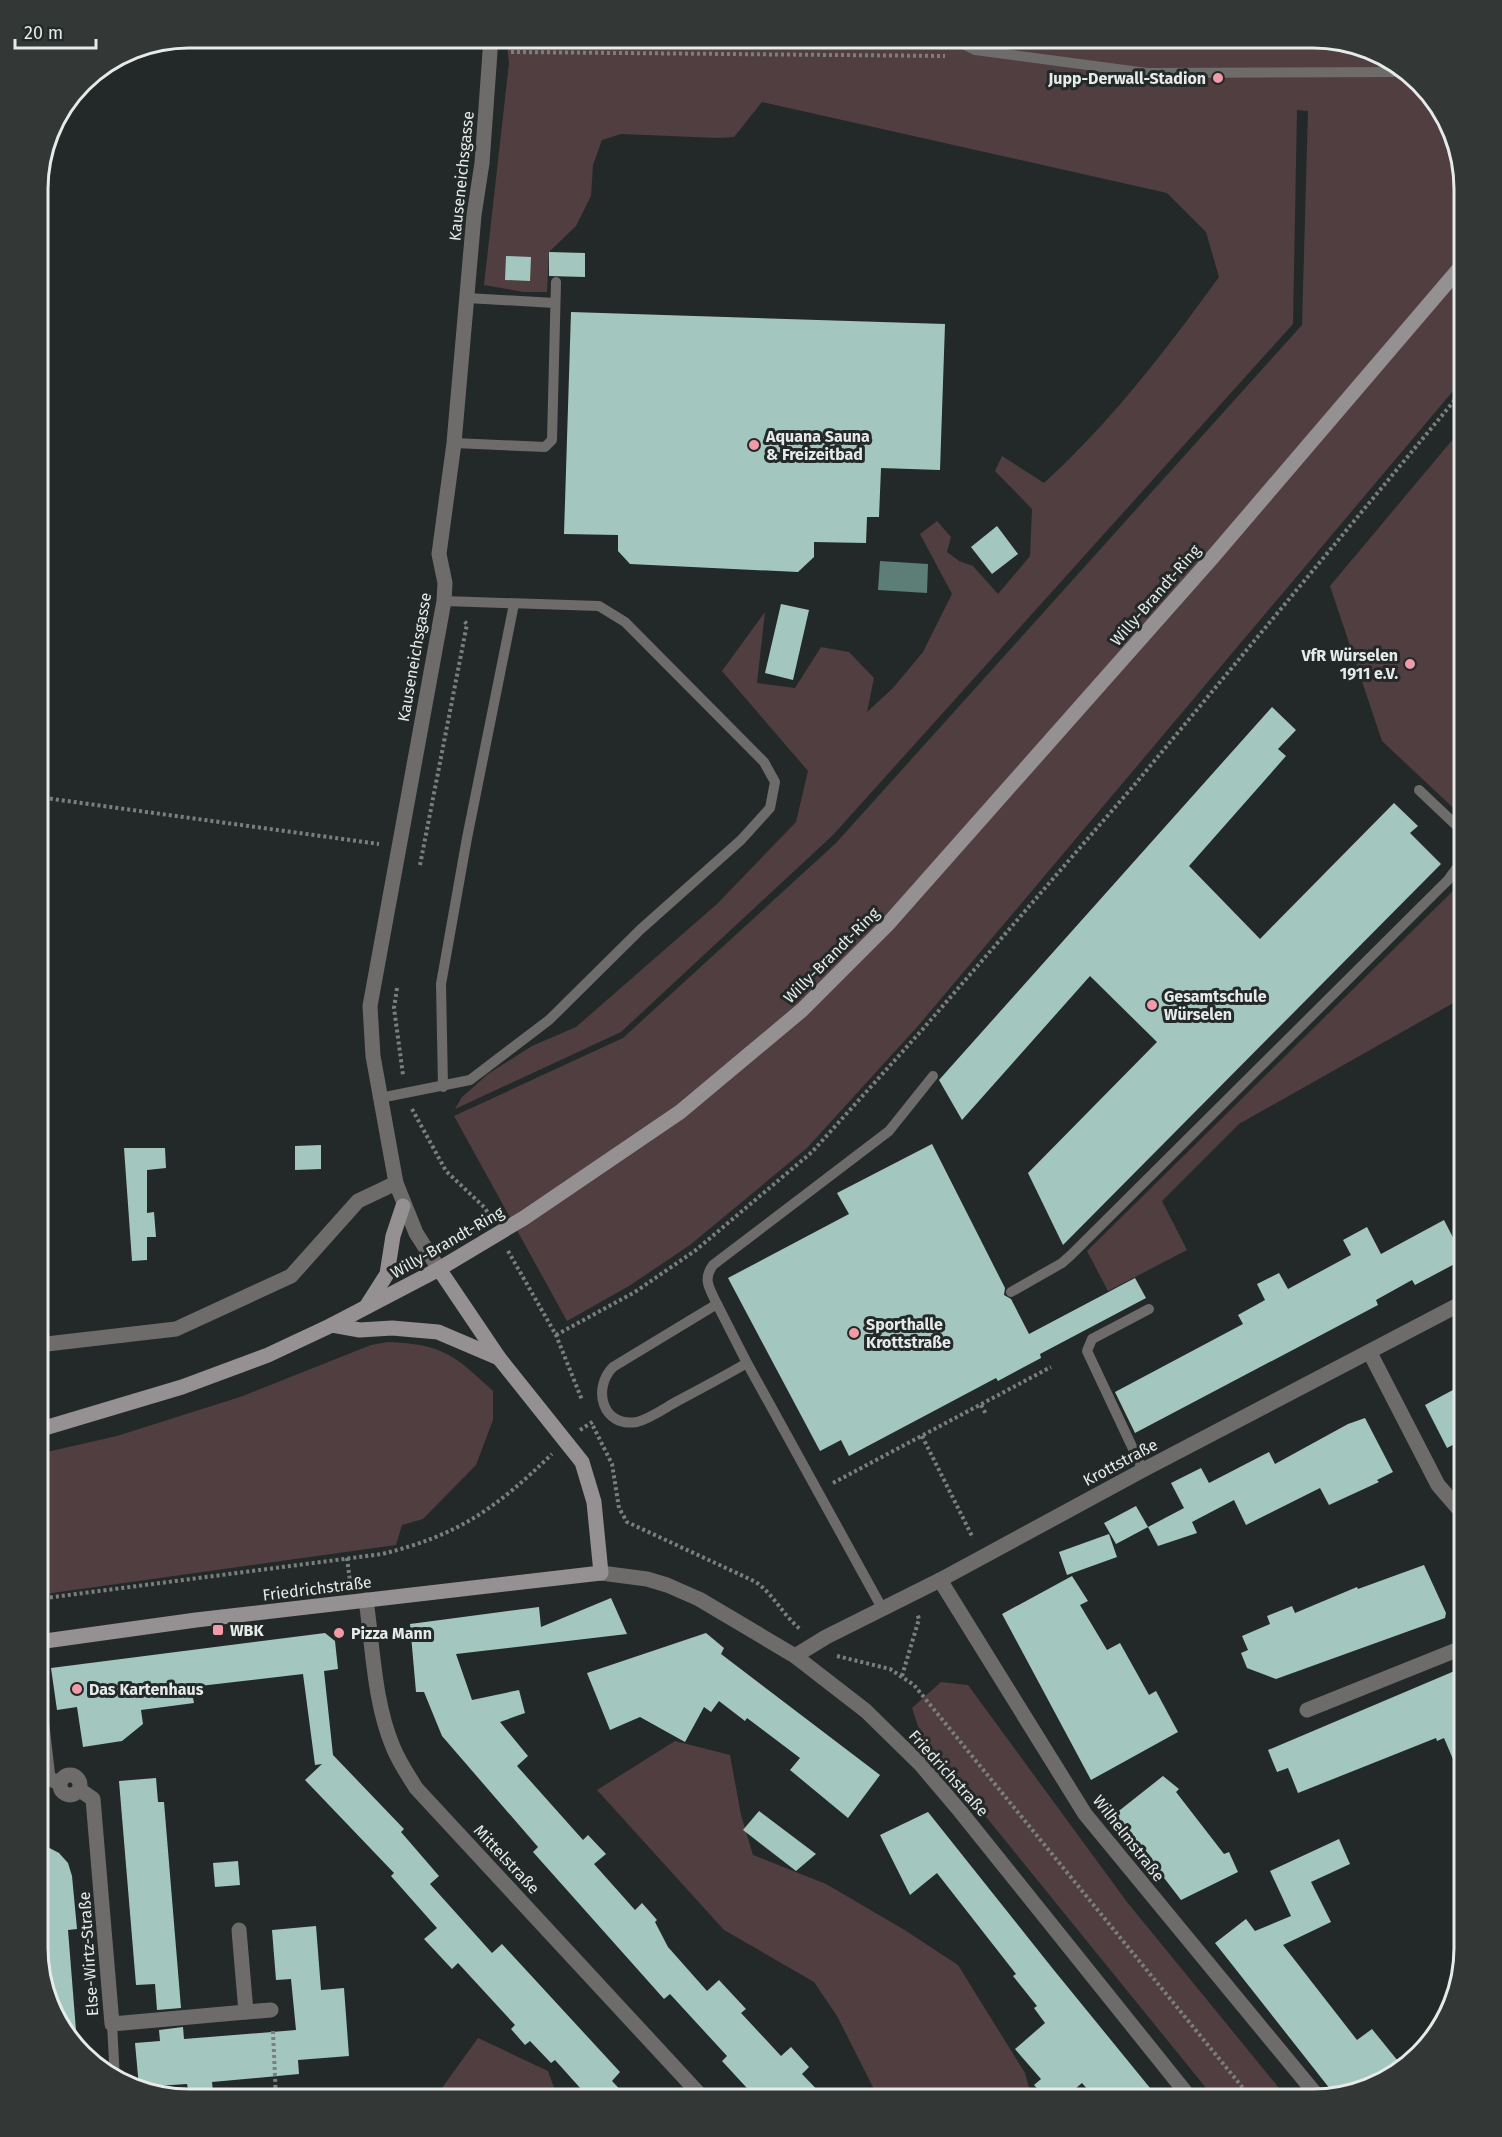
<svg xmlns="http://www.w3.org/2000/svg" width="1502" height="2137" font-family="'Fira Sans',sans-serif">
<style>
.green{fill:#503e41}
.water{fill:#5c7e76}
.building{fill:#a3c7be}
.lines{fill:none;stroke-linecap:round;stroke-linejoin:round}
.path{stroke:#7a7f7e;stroke-width:4;stroke-dasharray:3 3;stroke-linecap:butt}
.lane{stroke:#6e6b6b;stroke-width:10}
.street{stroke:#6e6b6b;stroke-width:15}
.secondary{stroke:#959091;stroke-width:15}
.poi-dot{fill:#f39aa8;stroke:#232928;stroke-width:2}
.labels{text-anchor:middle;stroke-width:6;stroke-linejoin:round;paint-order:stroke}
.poi-label{font-size:16px;font-weight:bold;fill:#e6eae9;stroke:#232928;text-anchor:start}
.street-label{font-size:16px;fill:#e6eae9;stroke:#232928}
.rim{fill:none;stroke:#e6eae9;stroke-width:3}
</style>
<rect width="100%" height="100%" fill="#232928"/>
<g class="green">
<path d="M 506,38 L 1323,38 L 1389,58 L 1444,113 L 1464,189 L 1464,378 L 918,1026 L 807,1148 L 690,1245 L 629,1286 L 567,1321 L 454,1116 L 623,1038 L 836,843 L 1302,325 L 1308,111 L 1297,110 L 1293,324 L 833,835 L 621,1032 L 455,1109 L 462,1097 L 488,1074 L 532,1046 L 576,1027 L 717,904 L 796,822 L 808,771 L 722,671 L 765,612 L 757,683 L 795,688 L 821,647 L 849,652 L 874,678 L 867,712 L 893,688 L 923,652 L 952,594 L 920,534 L 937,521 L 951,537 L 947,552 L 959,561 L 973,566 L 998,594 L 1030,556 L 1032,509 L 995,471 L 1002,456 L 1044,483 C 1111,422 1166,350 1219,277 L 1206,232 L 1167,193 L 762,102 L 734,137 L 718,138 L 621,134 L 602,140 L 593,165 L 591,196 L 576,226 L 549,252 L 547,292 L 524,292 L 484,285 L 509,63 Z"/>
<polygon points="1464,426 1464,818 1382,741 1330,586"/>
<polygon points="1464,880 1464,997 1239,1124 1162,1201 1187,1250 1108,1291 1087,1251"/>
<path d="M 388,1342 C 443,1344 454,1355 493,1391 L 493,1420 L 476,1465 L 423,1519 L 402,1525 L 396,1545 L 38,1595 L 38,1454 L 117,1436 L 243,1396 L 371,1345 Z"/>
<polygon points="941,1682 968,1685 1127,1902 1288,2099 1215,2099 922,1738 912,1708"/>
<polygon points="675,1741 730,1755 741,1815 753,1855 826,1884 903,1929 958,1965 1025,2073 1032,2099 879,2099 837,2016 814,1982 724,1930 597,1790"/>
<polygon points="478,2038 548,2071 558,2099 434,2099"/>
</g>
<polygon class="water" points="880,561 928,564 927,593 878,590"/>
<g class="building">
<polygon points="549,252 585,253 585,277 549,276"/>
<polygon points="506,256 531,257 530,281 505,280"/>
<polygon points="571,312 945,324 940,470 881,468 879,517 867,517 866,543 814,542 814,557 798,572 630,564 618,551 618,535 564,534"/>
<polygon points="997,526 1018,554 992,574 971,547"/>
<polygon points="781,604 809,610 793,680 765,673"/>
<polygon points="1272,707 1296,730 1278,749 1286,756 1189,866 1260,939 1394,803 1418,826 1410,833 1441,864 1063,1245 1028,1173 1157,1042 1090,976 962,1120 939,1080"/>
<polygon points="932,1144 1005,1288 1004,1295 1011,1299 1029,1334 1135,1278 1146,1298 1040,1354 1041,1358 998,1381 996,1378 849,1456 841,1440 820,1451 728,1278 849,1214 837,1193"/>
<polygon points="321,1145 321,1169 295,1170 295,1146"/>
<polygon points="124,1148 165,1148 166,1168 147,1170 147,1213 154,1212 156,1237 147,1237 147,1260 132,1261"/>
<polygon points="1444,1220 1464,1259 1415,1285 1412,1280 1376,1300 1378,1305 1135,1433 1115,1392 1243,1324 1238,1315 1265,1300 1257,1284 1279,1273 1288,1289 1351,1255 1343,1240 1367,1227 1381,1254"/>
<polygon points="1464,1384 1464,1439 1447,1448 1425,1405"/>
<polygon points="1365,1418 1393,1472 1377,1480 1379,1482 1329,1505 1320,1488 1246,1525 1234,1500 1192,1522 1197,1533 1158,1546 1148,1527 1184,1508 1171,1483 1201,1468 1209,1483 1269,1452 1275,1464 1348,1424"/>
<polygon points="1136,1506 1148,1527 1116,1544 1104,1523"/>
<polygon points="1109,1534 1117,1557 1067,1575 1059,1552"/>
<polygon points="1424,1565 1446,1613 1445,1618 1276,1679 1247,1668 1241,1653 1248,1650 1242,1636 1270,1624 1267,1616 1292,1606 1295,1613 1357,1587 1358,1589"/>
<polygon points="1072,1576 1088,1601 1080,1605 1107,1650 1120,1643 1149,1695 1156,1691 1178,1732 1091,1780 1002,1614"/>
<polygon points="611,1598 627,1634 456,1654 472,1700 519,1690 525,1713 500,1722 528,1756 517,1766 583,1840 588,1835 606,1854 594,1864 635,1910 642,1903 650,1912 657,1920 655,1922 668,1947 707,1991 719,1980 746,2009 741,2013 781,2056 791,2047 809,2067 802,2074 826,2099 757,2099 722,2061 727,2056 670,1994 664,1999 533,1852 538,1847 442,1736 424,1692 416,1692 410,1624 539,1607 541,1627"/>
<polygon points="325,1633 335,1641 338,1669 324,1671 333,1755 404,1829 401,1832 439,1876 430,1884 492,1953 502,1944 620,2072 612,2081 629,2099 590,2099 555,2060 551,2063 530,2041 525,2045 511,2029 515,2025 458,1963 452,1969 424,1939 437,1928 391,1876 394,1873 305,1780 322,1764 315,1765 303,1674 191,1687 194,1703 141,1710 143,1724 122,1741 83,1747 77,1707 57,1710 51,1668"/>
<polygon points="706,1633 724,1648 721,1654 880,1775 848,1818 790,1770 800,1758 747,1718 745,1721 719,1701 711,1712 704,1707 685,1742 640,1717 610,1730 587,1673"/>
<polygon points="1464,1667 1464,1785 1444,1738 1437,1741 1436,1738 1298,1793 1288,1768 1277,1772 1268,1750"/>
<polygon points="1163,1776 1179,1789 1176,1792 1224,1854 1229,1852 1238,1872 1181,1900 1115,1814"/>
<polygon points="156,1778 158,1802 164,1802 181,2008 157,2010 155,1984 136,1985 119,1781"/>
<polygon points="759,1811 816,1854 796,1871 743,1830"/>
<polygon points="928,1812 1053,1969 1159,2099 1096,2099 1082,2083 1063,2099 1047,2099 1034,2085 1041,2079 1015,2049 1045,2023 1034,2008 1037,2006 1013,1976 1016,1974 937,1873 910,1895 880,1835"/>
<polygon points="1339,1839 1350,1864 1311,1882 1331,1922 1283,1945 1357,2040 1372,2029 1402,2066 1389,2079 1334,2094 1215,1943 1246,1919 1255,1931 1291,1916 1270,1871"/>
<polygon points="38,1842 59,1853 68,1863 72,1876 77,1929 68,1930 77,2043 58,2024 38,1948"/>
<polygon points="238,1861 240,1885 215,1887 213,1863"/>
<polygon points="316,1926 321,1990 344,1988 349,2056 298,2060 299,2074 212,2082 213,2092 189,2094 187,2084 139,2087 135,2043 160,2041 159,2030 183,2027 184,2039 296,2030 291,1979 276,1980 272,1930"/>
</g>
<g class="lines">
<g class="path">
<polyline points="511,52 945,56"/>
<polyline points="38,797 379,844"/>
<polyline points="420,865 467,624 464,621"/>
<polyline points="397,988 394,1008 403,1075"/>
<polyline points="412,1109 446,1171 485,1208 489,1215"/>
<polyline points="508,1251 556,1335 582,1400"/>
<polyline points="556,1335 635,1292 696,1250 812,1152 922,1030 1136,783 1464,389"/>
<polyline points="981,1405 986,1414"/>
<path d="M 593,1426 L 612,1464 L 619,1508 L 627,1522 L 756,1582 C 774,1595 783,1615 800,1629"/>
<polyline points="580,1430 594,1421"/>
<polyline points="922,1436 973,1538"/>
<polyline points="833,1483 1051,1367"/>
<polyline points="347,1558 350,1581"/>
<path d="M 38,1599 L 382,1554 C 459,1535 495,1509 552,1454"/>
<polyline points="837,1656 890,1669 914,1685 1252,2099"/>
<polyline points="902,1676 919,1619 917,1613"/>
<polyline points="273,2031 276,2099"/>
</g>
<g class="lane">
<polyline points="951,38 975,50 1147,73 1403,72"/>
<polyline points="467,298 555,303"/>
<polyline points="454,443 545,447 552,440 556,282"/>
<polyline points="1419,790 1458,827 1464,839"/>
<polyline points="443,1087 441,984 467,838 514,604"/>
<polyline points="380,1098 470,1080 549,1020 641,929 741,840 770,808 775,782 764,762 625,622 599,606 444,601"/>
<polyline points="1011,1292 1062,1263 1071,1255 1448,880 1464,858"/>
<path d="M 717,1304 C 710,1289 702,1280 713,1265 L 889,1131 L 933,1076"/>
<path d="M 747,1363 C 723,1377 698,1390 674,1403 C 662,1410 649,1419 637,1422 C 602,1428 592,1388 613,1367 L 717,1304 L 747,1363 L 882,1608"/>
<polyline points="1143,1470 1087,1351 1092,1339 1149,1309"/>
<polyline points="112,2024 115,2080"/>
</g>
<g class="street">
<polyline points="439,1269 416,1233 396,1183 373,1056 370,1006 444,601 445,583 439,554 454,443 474,215 482,163 491,38"/>
<polyline points="38,1345 176,1329 291,1276 358,1201 396,1183"/>
<polyline points="1370,1353 1438,1485 1464,1515"/>
<polyline points="601,1573 647,1579 667,1585 699,1599 795,1656 866,1711 921,1765 960,1811 1191,2099"/>
<polyline points="940,1580 1085,1814 1319,2098"/>
<path d="M 366,1600 C 373,1648 374,1702 393,1747 C 399,1762 408,1775 416,1788 L 704,2099"/>
<polyline points="795,1656 826,1637 940,1580 1143,1470 1464,1302"/>
<polyline points="38,1692 48,1778 59,1783"/>
<polyline points="1307,1710 1464,1647"/>
<circle cx="70" cy="1785" r="10"/>
<polyline points="80,1790 93,1799 112,2024 246,2012 239,1930"/>
<polyline points="246,2012 271,2010"/>
</g>
<g class="secondary">
<polyline points="366,1307 387,1274 393,1236 403,1206"/>
<polyline points="332,1325 360,1330 392,1328 438,1332 499,1358"/>
<polyline points="38,1430 182,1387 268,1355 332,1325 439,1269 524,1218 680,1112 802,1010 887,925 1211,559 1464,263"/>
<polyline points="38,1642 196,1620 601,1573 594,1502 582,1462 499,1358 439,1269"/>
</g>
</g>
<g class="poi-dot">
<circle cx="1218" cy="78" r="6"/>
<circle cx="754" cy="445" r="6"/>
<circle cx="1410" cy="664" r="6"/>
<circle cx="1152" cy="1005" r="6"/>
<circle cx="854" cy="1333" r="6"/>
<rect x="212" y="1624" width="12" height="12" rx="3"/>
<circle cx="339" cy="1633" r="6"/>
<circle cx="77" cy="1689" r="6"/>
</g>
<g class="labels">
<g class="poi-label">
<text x="1206" y="84" text-anchor="end">Jupp-Derwall-Stadion</text>
<text x="766" y="442">Aquana Sauna<tspan x="766" dy="18">&amp; Freizeitbad</tspan></text>
<text x="1398" y="661" text-anchor="end">VfR Würselen<tspan x="1398" dy="18">1911 e.V.</tspan></text>
<text x="1164" y="1002">Gesamtschule<tspan x="1164" dy="18">Würselen</tspan></text>
<text x="866" y="1330">Sporthalle<tspan x="866" dy="18">Krottstraße</tspan></text>
<text x="230" y="1636">WBK</text>
<text x="351" y="1639">Pizza Mann</text>
<text x="89" y="1695">Das Kartenhaus</text>
</g>
<g class="street-label">
<text transform="translate(461 176) rotate(-84)" y="6">Kauseneichsgasse</text>
<text transform="translate(1155 595) rotate(-49)" y="6">Willy-Brandt-Ring</text>
<text transform="translate(414 657) rotate(-80)" y="6">Kauseneichsgasse</text>
<text transform="translate(831 955) rotate(-45)" y="6">Willy-Brandt-Ring</text>
<text transform="translate(447 1242) rotate(-30)" y="6">Willy-Brandt-Ring</text>
<text transform="translate(1120 1462) rotate(-28)" y="6">Krottstraße</text>
<text transform="translate(317 1588) rotate(-7)" y="6">Friedrichstraße</text>
<text transform="translate(949 1773) rotate(48)" y="6">Friedrichstraße</text>
<text transform="translate(1129 1838) rotate(52)" y="6">Wilhelmstraße</text>
<text transform="translate(507 1859) rotate(47)" y="6">Mittelstraße</text>
<text transform="translate(88 1954) rotate(-94)" y="6">Else-Wirtz-Straße</text>
</g>
</g>
<path d="M0 0H1502V2137H0ZM189 48H1313A141 141 0 0 1 1454 189V1948A141 141 0 0 1 1313 2089H189A141 141 0 0 1 48 1948V189A141 141 0 0 1 189 48Z" fill="#333837" fill-rule="evenodd"/>
<path class="rim" d="M189 48H1313A141 141 0 0 1 1454 189V1948A141 141 0 0 1 1313 2089H189A141 141 0 0 1 48 1948V189A141 141 0 0 1 189 48Z"/>
<path d="M15 39v9h81v-9" fill="none" stroke="#e6eae9" stroke-width="3"/>
<text x="24" y="39" font-size="18" fill="#e6eae9" stroke="#232928" stroke-width="4.5" paint-order="stroke">20 m</text>
</svg>
